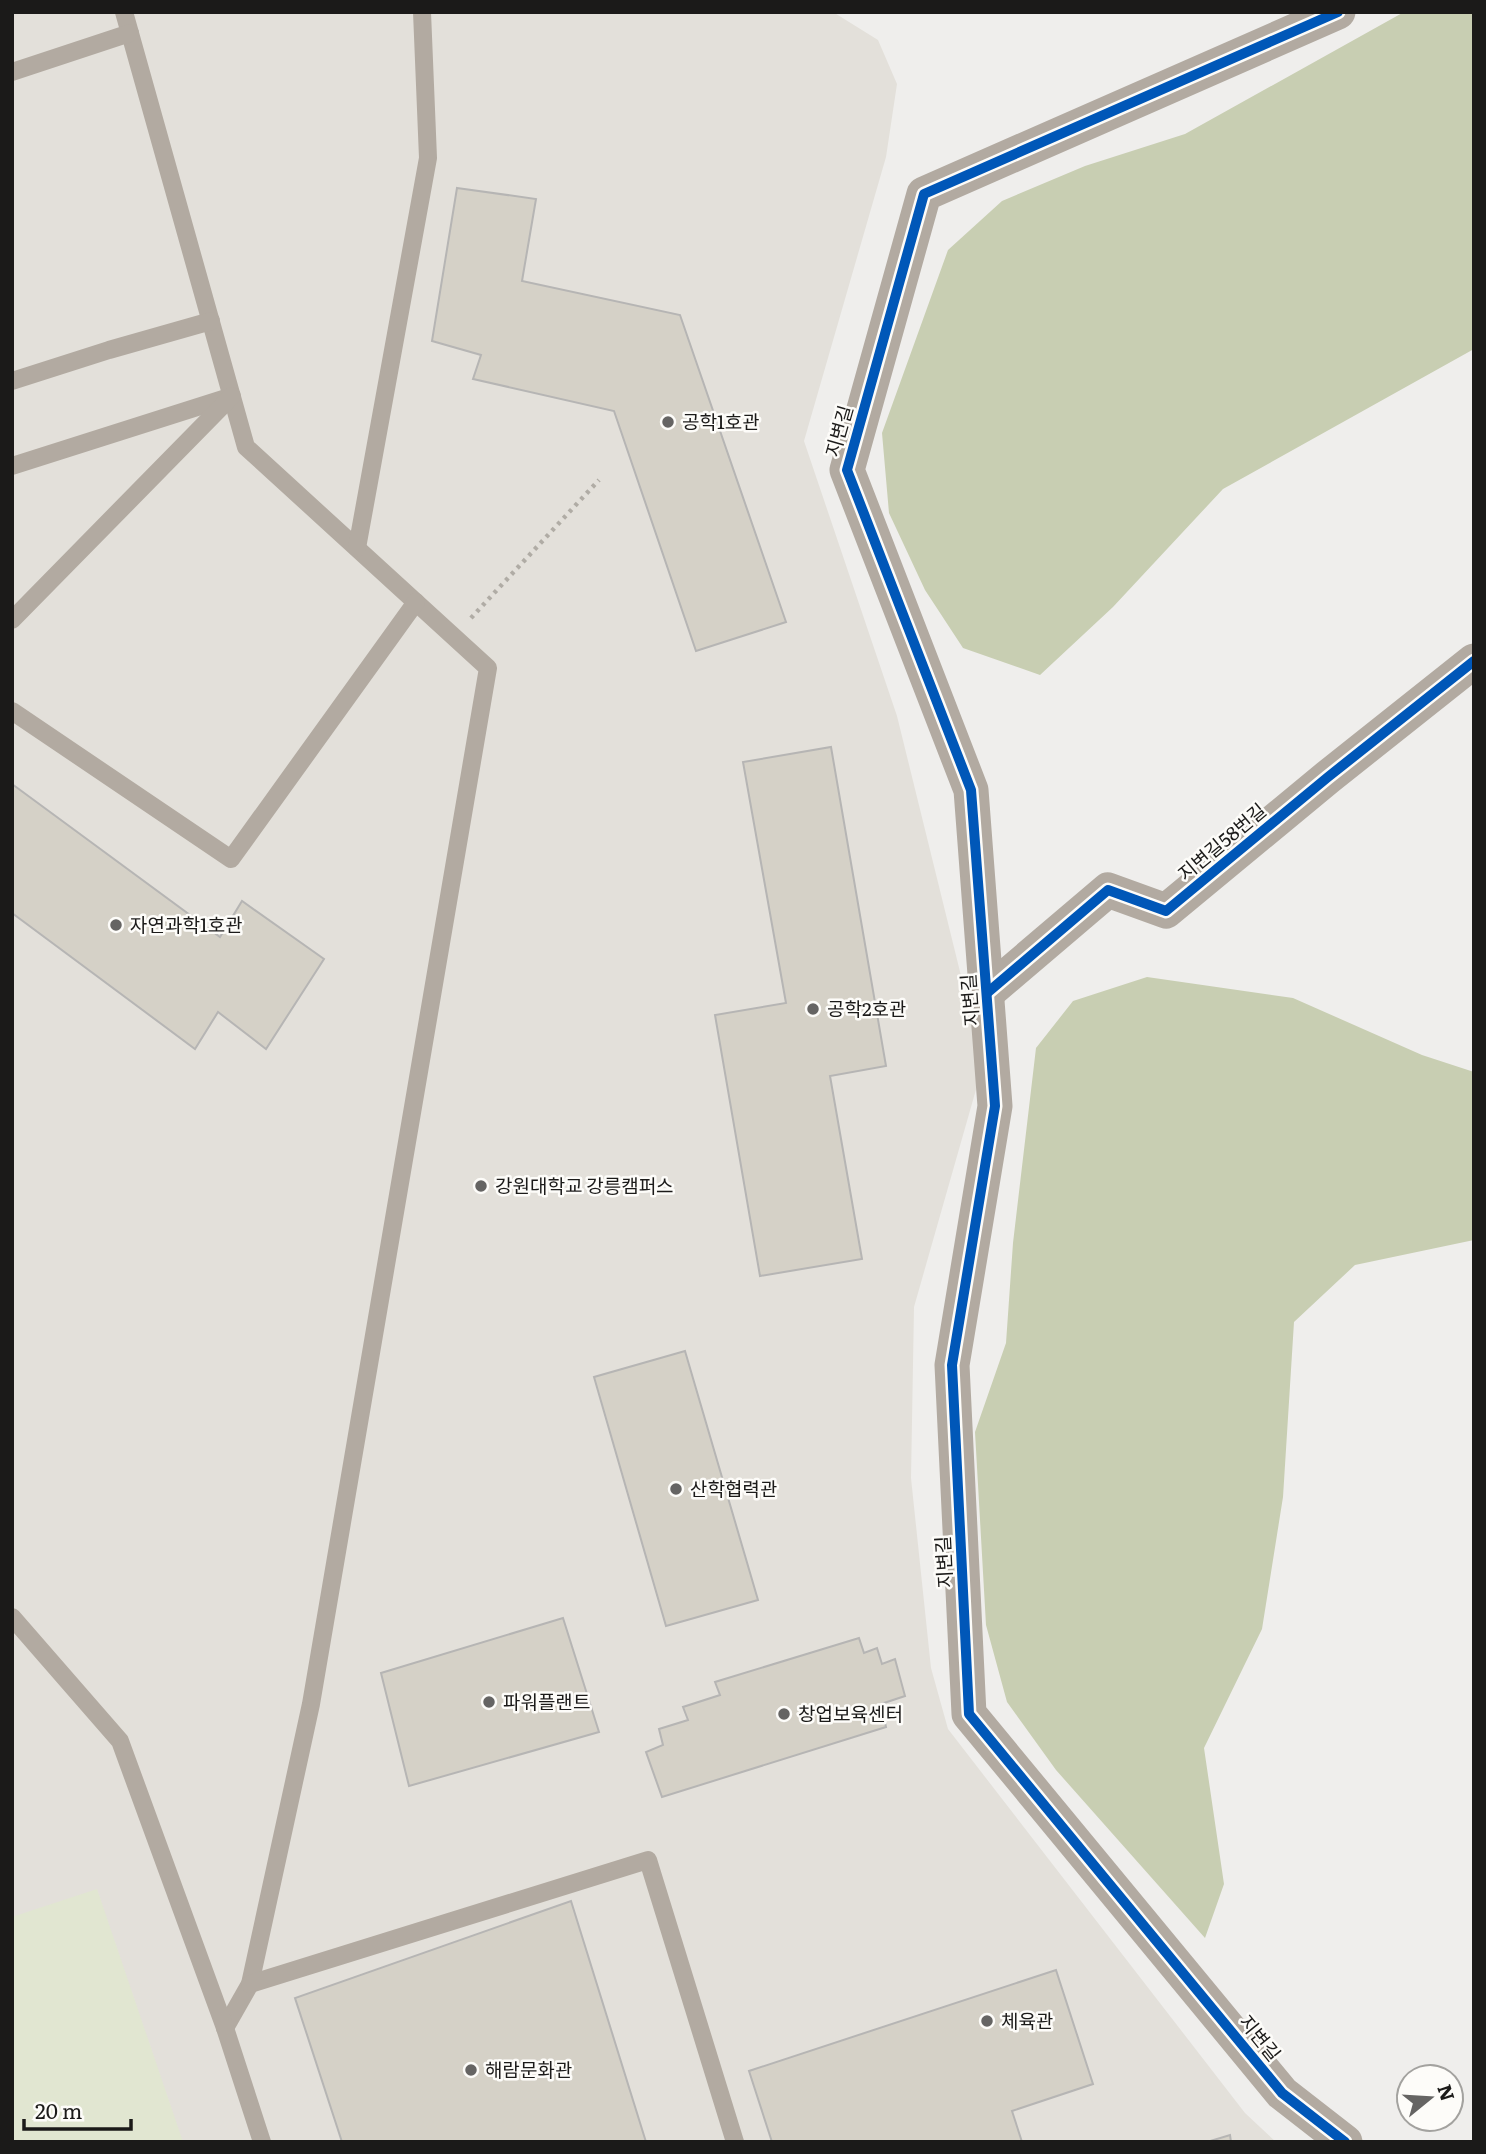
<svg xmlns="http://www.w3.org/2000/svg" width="1486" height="2154" font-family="Literata,'Noto Sans KR',serif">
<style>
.built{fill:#e3e0da}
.green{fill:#e1e6d1}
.forest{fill:#c8ceb2}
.building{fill:#d5d1c7;stroke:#b6b5b4;stroke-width:2}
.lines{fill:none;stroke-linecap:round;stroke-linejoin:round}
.path{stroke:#b0aca5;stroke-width:4.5;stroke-dasharray:3.5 5;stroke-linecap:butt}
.service{stroke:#b2aaa1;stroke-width:18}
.minor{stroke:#b2aaa1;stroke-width:35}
.cycleway-casing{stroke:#fdfcf9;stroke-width:15}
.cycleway{stroke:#0057b8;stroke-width:10}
.poi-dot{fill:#656463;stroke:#fdfcf9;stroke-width:2.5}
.labels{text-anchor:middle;stroke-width:5;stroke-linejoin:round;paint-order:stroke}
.poi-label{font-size:19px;fill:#1b1a19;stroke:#fdfcf9;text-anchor:start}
.street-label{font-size:19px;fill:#1b1a19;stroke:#fdfcf9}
</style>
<rect width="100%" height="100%" fill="#efeeec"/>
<polygon class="built" points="12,12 833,12 878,40 897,84 886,157 804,441 897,716 983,1065 914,1307 911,1478 931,1668 948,1729 1245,2113 1276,2142 12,2142"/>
<polygon class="green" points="97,1889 183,2142 12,2142 12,1917"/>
<g class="forest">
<polygon points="1404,12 1474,12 1474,349 1223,489 1113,607 1040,675 963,648 925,590 889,513 882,433 948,250 1002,201 1085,166 1185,134"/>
<polygon points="1147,977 1293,998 1422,1055 1474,1072 1474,1240 1355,1265 1294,1322 1283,1497 1262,1629 1204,1748 1224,1884 1205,1938 1056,1770 1007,1702 986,1625 975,1432 1006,1343 1013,1243 1036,1048 1073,1001"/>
</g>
<g class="building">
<polygon points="457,188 536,199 522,281 680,315 786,622 696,651 614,411 473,379 481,355 432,341"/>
<polygon points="831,747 886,1066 830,1076 862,1259 760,1276 715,1015 786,1003 743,762"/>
<polygon points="12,784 220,937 242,901 324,959 266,1049 218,1012 195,1049 12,913"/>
<polygon points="685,1351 758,1600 666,1626 594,1377"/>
<polygon points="563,1618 599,1732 409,1786 381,1673"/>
<polygon points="859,1638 864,1653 877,1648 882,1664 895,1659 905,1696 881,1704 886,1727 662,1797 646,1752 663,1745 659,1729 688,1720 683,1707 720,1695 715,1682"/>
<polygon points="571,1901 646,2142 342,2142 295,1998"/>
<polygon points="1056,1970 1093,2084 1012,2111 1022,2142 772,2142 749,2071"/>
<polygon points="1230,2135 1231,2142 1207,2142"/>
</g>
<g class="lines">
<polyline class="path" points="471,618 599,480"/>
<g class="service">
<polyline points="124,12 246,447 488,668 311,1704 250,1984 225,2028"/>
<polyline points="12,72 130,33"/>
<polyline points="12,381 109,350 211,321"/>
<polyline points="12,466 229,397"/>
<polyline points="357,548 428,158 422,12"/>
<polyline points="12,620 232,396"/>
<polyline points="12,711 231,859 416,602"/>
<polyline points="12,1617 120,1741 225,2028 262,2142"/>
<polyline points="250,1984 648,1860 735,2142"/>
</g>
<g class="minor">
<polyline points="1338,12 924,194 847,470 971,790 995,1106 952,1365 969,1714 1282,2093 1345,2142"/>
<polyline points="987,993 1108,890 1166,911 1328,777 1474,661"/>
</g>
<g class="cycleway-casing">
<g id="cycleway">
<polyline points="1338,12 924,194 847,470 971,790 995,1106 952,1365 969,1714 1282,2093 1345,2142"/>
<polyline points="987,993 1108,890 1166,911 1328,777 1474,661"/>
</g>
</g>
<use href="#cycleway" class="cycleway"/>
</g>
<g class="poi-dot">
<circle cx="668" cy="422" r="7"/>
<circle cx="116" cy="925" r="7"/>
<circle cx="813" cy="1009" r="7"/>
<circle cx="481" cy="1186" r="7"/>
<circle cx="676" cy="1489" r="7"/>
<circle cx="489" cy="1702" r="7"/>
<circle cx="784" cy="1714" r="7"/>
<circle cx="987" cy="2021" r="7"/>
<circle cx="471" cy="2070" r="7"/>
</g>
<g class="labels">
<g class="poi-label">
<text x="682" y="429">공학1호관</text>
<text x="130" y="932">자연과학1호관</text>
<text x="827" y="1016">공학2호관</text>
<text x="495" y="1193">강원대학교 강릉캠퍼스</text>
<text x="690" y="1496">산학협력관</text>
<text x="503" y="1709">파워플랜트</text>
<text x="798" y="1721">창업보육센터</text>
<text x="1001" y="2028">체육관</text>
<text x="485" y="2077">해람문화관</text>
</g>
<g class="street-label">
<text transform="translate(839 431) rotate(-74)" y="7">지변길</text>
<text transform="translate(1222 842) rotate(-40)" y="7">지변길58번길</text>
<text transform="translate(970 1000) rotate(-94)" y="7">지변길</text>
<text transform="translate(944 1562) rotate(-93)" y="7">지변길</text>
<text transform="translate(1260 2038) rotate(51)" y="7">지변길</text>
</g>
</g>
<rect width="1486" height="2154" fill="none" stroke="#1b1a19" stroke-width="28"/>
<g transform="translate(1430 2098) rotate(72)"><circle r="33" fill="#fdfcf9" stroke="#a3a29f" stroke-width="2"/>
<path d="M0-5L12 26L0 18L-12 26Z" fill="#656463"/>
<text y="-10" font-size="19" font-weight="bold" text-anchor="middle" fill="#1b1a19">N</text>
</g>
<path d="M24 2119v10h107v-10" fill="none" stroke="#1b1a19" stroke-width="3.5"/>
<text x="35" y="2119" font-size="21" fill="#1b1a19" stroke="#fdfcf9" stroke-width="5" paint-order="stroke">20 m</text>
</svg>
